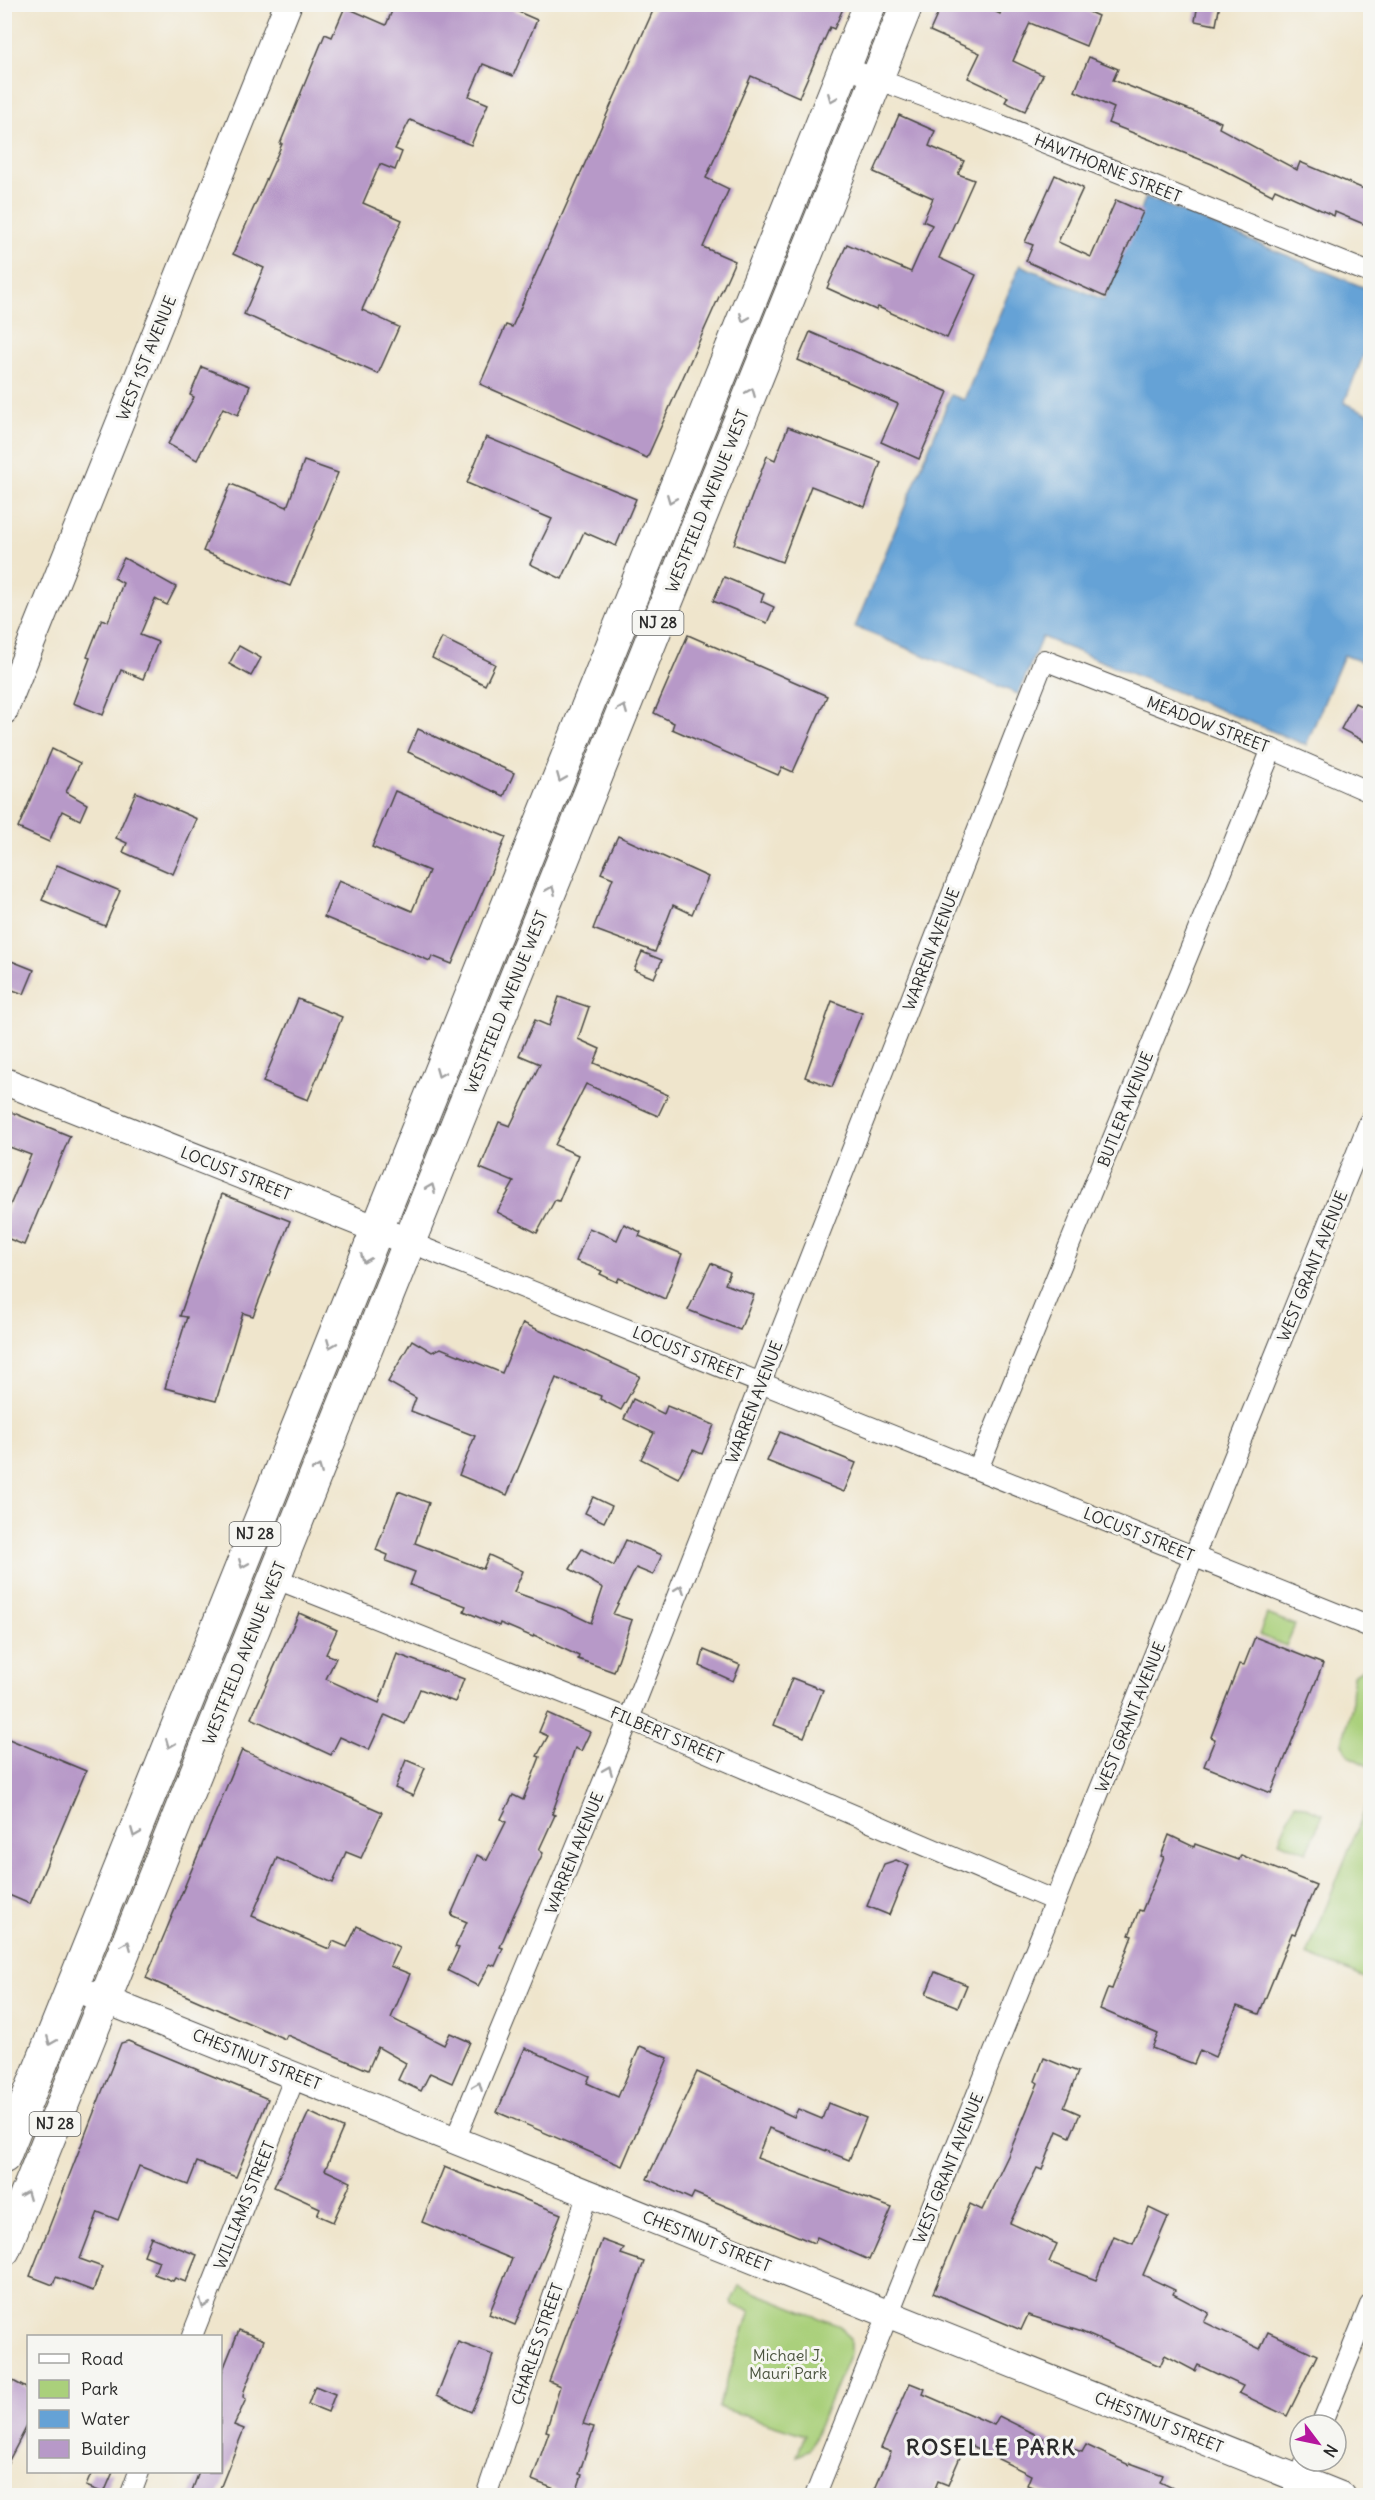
<svg xmlns="http://www.w3.org/2000/svg" width="1375" height="2500" font-family="Delius,sans-serif">
<style>
.green{fill:#aad07b;stroke:#6a7e53;stroke-width:1.5}
.water{fill:#65a2d6;stroke:#486680;stroke-width:1.5}
.building{fill:#b799c8}
.lines{fill:none;stroke-linecap:round;stroke-linejoin:round}
.street-casing{stroke:#484743;stroke-width:22}
.secondary-casing{stroke:#484743;stroke-width:29}
.primary-casing{stroke:#484743;stroke-width:34}
.street{stroke:#fff;stroke-width:20}
.secondary{stroke:#fff;stroke-width:27}
.primary{stroke:#fff;stroke-width:32}
.oneway{stroke:#a0a0a0}
.labels{text-anchor:middle;stroke-width:6;stroke-linejoin:round;paint-order:stroke}
.shield{fill:#f6f6f2;stroke:#686867;stroke-width:1.5}
.shield-label{font-size:15px;font-weight:bold;fill:#2b2b2b}
.street-label{font-size:16px;fill:#2b2b2b;stroke:#f6f6f2}
.park-label{font-size:16px;fill:#4b543f;stroke:#f6f6f2}
.district-label{font-size:22px;font-weight:bold;letter-spacing:1.5px;fill:#2b2b2b;stroke:#f6f6f2}
</style>
<rect width="100%" height="100%" fill="#f6f6f2"/>
<filter id="ink" filterUnits="userSpaceOnUse"><feTurbulence type="fractalNoise" baseFrequency=".0167" numOctaves="2"/><feDisplacementMap in="SourceGraphic" scale="12" xChannelSelector="R" yChannelSelector="G"/><feConvolveMatrix kernelMatrix="1 2 1 2 8 2 1 2 1" color-interpolation-filters="sRGB"/></filter>
<filter id="wash" filterUnits="userSpaceOnUse"><feTurbulence type="fractalNoise" baseFrequency=".008" numOctaves="4" result="noise"/><feDisplacementMap in="SourceGraphic" scale="24" xChannelSelector="R" yChannelSelector="G"/><feGaussianBlur stdDeviation="1.35" result="paint"/><feColorMatrix in="noise" values="0 0 0 0 0 0 0 0 0 0 0 0 0 0 0 0 0 1.4 0 .05"/><feComposite in="paint" operator="in"/></filter>
<g filter="url(#wash)">
<rect width="100%" height="100%" fill="#efe5cc"/>
<g class="green">
<polygon points="1267,1614 1295,1625 1286,1646 1259,1635"/>
<polygon points="1368,1666 1370,1667 1370,1767 1350,1757 1342,1744 1352,1706 1353,1675"/>
<polygon points="1370,1796 1370,1980 1307,1955"/>
<polygon points="1295,1803 1323,1814 1307,1852 1279,1841"/>
<polygon points="739,2286 840,2326 850,2339 850,2353 809,2450 797,2455 805,2435 718,2407 750,2311 733,2305 732,2300"/>
</g>
<polygon class="water" points="1146,197 1370,290 1370,339 1344,403 1370,414 1370,665 1344,655 1306,745 1042,637 1018,694 855,627 951,395 964,400 1020,265 1104,300"/>
<g id="blocks">
<g class="building">
<polygon points="395,4 500,4 537,20 513,76 483,64 469,96 488,104 471,145 410,120 395,149 402,152 395,170 380,164 363,203 402,220 362,310 399,327 378,374 244,314 264,268 233,254 282,144 280,144 325,34 332,37 345,7 386,25"/>
<polygon points="656,4 845,4 834,29 830,27 799,97 751,76 706,178 729,189 703,247 735,261 647,458 480,384 506,325 512,327"/>
<polygon points="942,4 979,4 1000,14 1004,4 1071,4 1098,16 1086,46 1030,23 1013,61 1043,75 1025,111 1005,102 1008,97 968,78 980,53 930,31"/>
<polygon points="1198,4 1220,4 1216,25 1195,21"/>
<polygon points="1089,57 1118,69 1113,80 1221,122 1219,128 1297,170 1300,162 1371,192 1371,227 1335,212 1334,216 1275,189 1272,195 1212,164 1108,123 1114,108 1075,91"/>
<polygon points="899,115 935,131 929,146 964,161 958,174 974,180 939,258 976,275 947,338 878,307 876,310 827,288 847,244 911,272 932,225 923,221 933,198 874,172"/>
<polygon points="1055,175 1083,188 1058,242 1091,257 1116,200 1143,212 1105,297 1026,261 1033,245 1025,242"/>
<polygon points="810,332 948,392 919,459 881,442 898,404 798,360"/>
<polygon points="202,367 250,386 238,415 223,408 197,460 168,444 194,397 190,395"/>
<polygon points="788,427 881,462 865,507 811,486 782,562 734,544 767,456 775,460"/>
<polygon points="486,437 636,499 616,546 584,532 562,579 530,564 552,519 467,483"/>
<polygon points="304,461 338,473 290,586 203,551 231,484 287,507"/>
<polygon points="124,558 176,587 167,605 155,599 140,635 158,642 143,679 121,670 103,715 73,703 90,658 87,657 102,619 108,622 123,583 114,578"/>
<polygon points="724,577 764,594 761,601 774,607 767,623 713,601"/>
<polygon points="688,635 827,696 793,772 782,767 778,775 672,729 674,723 654,713"/>
<polygon points="442,638 495,664 485,685 432,658"/>
<polygon points="239,646 261,658 251,676 229,664"/>
<polygon points="1355,703 1371,711 1371,745 1341,729"/>
<polygon points="418,729 514,773 504,796 408,752"/>
<polygon points="52,749 80,763 66,792 87,804 80,820 62,811 49,842 18,828"/>
<polygon points="395,791 506,837 452,964 432,956 430,961 324,917 339,880 412,911 429,871 372,847"/>
<polygon points="136,792 197,819 173,874 123,852 127,843 116,838"/>
<polygon points="618,836 708,877 692,914 673,905 655,952 593,929 613,878 601,873"/>
<polygon points="57,865 120,891 105,926 42,900"/>
<polygon points="642,952 662,960 654,978 634,970"/>
<polygon points="4,958 34,970 24,994 4,987"/>
<polygon points="559,997 589,1007 578,1039 600,1049 594,1063 668,1095 658,1116 586,1084 555,1145 578,1155 559,1201 555,1200 537,1233 497,1212 514,1182 480,1168 499,1122 510,1126 540,1064 519,1055 535,1020 549,1026"/>
<polygon points="298,999 342,1017 308,1100 263,1082"/>
<polygon points="832,1001 862,1013 832,1087 805,1077"/>
<polygon points="4,1109 70,1136 24,1245 4,1237 4,1220 31,1155 4,1145"/>
<polygon points="222,1194 290,1221 253,1316 243,1313 216,1401 165,1388 187,1317 180,1316"/>
<polygon points="624,1224 641,1232 639,1236 682,1254 665,1299 619,1278 617,1282 600,1274 602,1271 576,1261 589,1228 617,1240"/>
<polygon points="711,1263 730,1272 725,1284 754,1295 740,1330 688,1310"/>
<polygon points="523,1323 640,1376 621,1410 600,1399 601,1396 556,1378 507,1495 459,1475 475,1436 411,1411 416,1398 388,1382 412,1340 432,1352 441,1348 502,1373"/>
<polygon points="633,1399 664,1414 667,1406 714,1425 702,1454 693,1450 678,1478 641,1459 654,1433 624,1419"/>
<polygon points="780,1432 856,1463 844,1492 767,1461"/>
<polygon points="398,1491 429,1503 415,1543 483,1569 489,1555 523,1571 514,1592 562,1609 591,1623 603,1588 570,1569 582,1549 614,1566 626,1540 662,1555 653,1575 636,1568 613,1614 632,1620 614,1672 578,1659 579,1656 534,1635 533,1637 500,1623 499,1626 464,1611 466,1606 410,1585 415,1572 386,1561 388,1555 376,1550"/>
<polygon points="593,1497 612,1506 604,1522 585,1513"/>
<polygon points="299,1613 337,1630 326,1654 336,1658 326,1679 379,1703 397,1654 464,1679 455,1702 420,1689 405,1724 385,1715 369,1750 340,1737 331,1755 251,1718"/>
<polygon points="1255,1637 1323,1664 1271,1793 1204,1766 1215,1739 1211,1737 1239,1664 1244,1665"/>
<polygon points="704,1650 740,1665 733,1681 700,1666"/>
<polygon points="792,1678 823,1690 804,1737 774,1725"/>
<polygon points="547,1713 590,1732 581,1751 575,1748 552,1814 555,1815 539,1850 543,1853 514,1914 500,1947 503,1948 495,1966 490,1964 478,1986 448,1971 459,1948 455,1947 467,1922 451,1915 477,1855 487,1860 506,1822 501,1819 513,1795 523,1800 540,1757 537,1756 548,1736 539,1732"/>
<polygon points="4,1737 86,1771 30,1904 4,1893"/>
<polygon points="242,1750 382,1812 361,1858 346,1852 333,1883 277,1858 252,1916 329,1949 333,1941 347,1947 357,1926 399,1947 390,1966 410,1974 391,2018 444,2045 450,2033 470,2042 452,2083 430,2073 421,2091 398,2080 406,2063 378,2047 368,2070 287,2035 285,2039 146,1978"/>
<polygon points="406,1760 425,1768 413,1796 395,1788"/>
<polygon points="1169,1835 1194,1847 1195,1844 1239,1860 1241,1855 1316,1885 1295,1934 1292,1933 1259,2014 1237,2006 1215,2057 1200,2050 1194,2064 1152,2048 1158,2034 1100,2009 1108,1988 1112,1989 1132,1936 1129,1935 1139,1910 1142,1911 1164,1857 1161,1856"/>
<polygon points="896,1860 909,1866 889,1915 867,1906 884,1864"/>
<polygon points="935,1972 967,1985 958,2007 926,1994"/>
<polygon points="128,2041 268,2099 236,2177 197,2162 188,2185 139,2166 118,2220 98,2212 80,2259 102,2267 93,2291 56,2277 53,2285 30,2276 121,2043"/>
<polygon points="640,2046 668,2058 622,2166 497,2112 525,2048 590,2076 587,2083 618,2097"/>
<polygon points="1044,2058 1078,2072 1064,2107 1080,2114 1070,2137 1057,2131 1042,2170 1037,2168 1010,2223 1057,2244 1049,2262 1096,2280 1114,2236 1133,2244 1149,2208 1168,2217 1143,2275 1175,2290 1173,2294 1209,2313 1204,2322 1260,2349 1268,2332 1317,2355 1287,2416 1239,2393 1243,2386 1198,2365 1195,2371 1165,2355 1160,2366 1082,2332 1028,2315 1021,2330 933,2293 970,2204 982,2210 1008,2156 1038,2083 1035,2081"/>
<polygon points="697,2072 794,2117 798,2109 822,2119 828,2103 866,2118 849,2160 769,2128 757,2158 892,2208 869,2260 817,2237 814,2243 694,2193 691,2199 647,2179"/>
<polygon points="309,2112 343,2128 325,2170 351,2182 333,2222 317,2215 320,2208 274,2187"/>
<polygon points="444,2167 561,2214 515,2325 489,2314 512,2259 422,2222"/>
<polygon points="151,2237 197,2255 186,2282 175,2278 173,2281 154,2274 159,2261 144,2255"/>
<polygon points="602,2240 624,2248 621,2254 644,2262 583,2424 594,2427 579,2474 582,2475 575,2496 572,2496 532,2480 549,2432 546,2431 560,2386 549,2381"/>
<polygon points="239,2330 264,2340 244,2391 243,2397 246,2399 234,2425 244,2429 217,2496 190,2496 199,2472 220,2472 220,2377"/>
<polygon points="458,2342 493,2355 485,2382 471,2412 437,2395"/>
<polygon points="13,2381 28,2389 28,2424 4,2470 4,2397"/>
<polygon points="910,2383 925,2389 923,2394 994,2425 999,2416 1045,2439 1082,2452 1086,2445 1129,2465 1130,2463 1163,2475 1160,2482 1189,2496 1054,2496 1027,2485 1031,2475 966,2443 948,2485 938,2481 932,2496 872,2496 891,2452 881,2448"/>
<polygon points="315,2386 335,2394 328,2412 308,2404"/>
<polygon points="92,2472 113,2472 104,2493 86,2486"/>
</g>
</g>
</g>
<g filter="url(#ink)">
<use href="#blocks" fill-opacity="0" stroke="#484743" stroke-width="1.5"/>
<g class="lines">
<g class="street-casing">
<g id="street">
<polyline points="844,67 988,120 1370,273"/>
<polyline points="409,1242 1370,1627"/>
<polyline points="978,1469 1272,749"/>
<polyline points="274,1578 629,1719 1055,1901"/>
<polyline points="455,2140 629,1719 1044,660 1272,749 1370,792"/>
<polyline points="192,2336 296,2074"/>
<polyline points="1321,2425 1370,2305"/>
<polyline points="130,2496 139,2472"/>
<polyline points="486,2496 588,2193"/>
<polyline points="815,2496 1370,1120"/>
<polyline points="1292,2496 1306,2461"/>
</g>
</g>
<g class="secondary-casing">
<g id="secondary">
<polyline points="4,711 288,4"/>
<polyline points="4,1081 409,1242"/>
<polyline points="73,1987 1342,2496"/>
</g>
</g>
<g class="primary-casing">
<g id="primary">
<polyline points="4,2157 870,4"/>
<polyline points="4,2250 907,4"/>
</g>
</g>
<use href="#street" class="street"/>
<use href="#secondary" class="secondary"/>
<use href="#primary" class="primary"/>
</g>
<defs><path id="oneway-chevron" d="M-2-3.5L2.5 0L-2 3.5" fill="none" stroke-width="1.6" stroke-linecap="round" stroke-linejoin="round" transform="scale(1.5)"/></defs>
<g class="oneway">
<use href="#oneway-chevron" transform="translate(832 98) rotate(112)"/>
<use href="#oneway-chevron" transform="translate(744 318) rotate(112)"/>
<use href="#oneway-chevron" transform="translate(751 392) rotate(-68)"/>
<use href="#oneway-chevron" transform="translate(671 499) rotate(112)"/>
<use href="#oneway-chevron" transform="translate(623 709) rotate(-68)"/>
<use href="#oneway-chevron" transform="translate(561 778) rotate(112)"/>
<use href="#oneway-chevron" transform="translate(551 890) rotate(-68)"/>
<use href="#oneway-chevron" transform="translate(440 1073) rotate(112)"/>
<use href="#oneway-chevron" transform="translate(431 1188) rotate(-68)"/>
<use href="#oneway-chevron" transform="translate(365 1259) rotate(112)"/>
<use href="#oneway-chevron" transform="translate(331 1344) rotate(112)"/>
<use href="#oneway-chevron" transform="translate(318 1469) rotate(-68)"/>
<use href="#oneway-chevron" transform="translate(243 1564) rotate(112)"/>
<use href="#oneway-chevron" transform="translate(680 1589) rotate(-69)"/>
<use href="#oneway-chevron" transform="translate(170 1744) rotate(112)"/>
<use href="#oneway-chevron" transform="translate(608 1770) rotate(-68)"/>
<use href="#oneway-chevron" transform="translate(135 1833) rotate(112)"/>
<use href="#oneway-chevron" transform="translate(127 1945) rotate(-68)"/>
<use href="#oneway-chevron" transform="translate(51 2041) rotate(112)"/>
<use href="#oneway-chevron" transform="translate(478 2086) rotate(-68)"/>
<use href="#oneway-chevron" transform="translate(26 2195) rotate(-68)"/>
<use href="#oneway-chevron" transform="translate(204 2304) rotate(111)"/>
</g>
</g>
<g class="labels">
<g class="shield">
<rect x="632.5" y="611" width="51" height="24" rx="4.5"/>
<rect x="229.5" y="1522" width="51" height="24" rx="4.5"/>
<rect x="29.5" y="2112" width="51" height="24" rx="4.5"/>
</g>
<g class="shield-label">
<text x="658" y="628">NJ 28</text>
<text x="255" y="1539">NJ 28</text>
<text x="55" y="2129">NJ 28</text>
</g>
<g class="street-label">
<text transform="translate(1108 168) rotate(22)" y="6">HAWTHORNE STREET</text>
<text transform="translate(146 358) rotate(-68)" y="6">WEST 1ST AVENUE</text>
<text transform="translate(707 501) rotate(-68)" y="6">WESTFIELD AVENUE WEST</text>
<text transform="translate(1208 724) rotate(21)" y="6">MEADOW STREET</text>
<text transform="translate(931 949) rotate(-69)" y="6">WARREN AVENUE</text>
<text transform="translate(506 1002) rotate(-68)" y="6">WESTFIELD AVENUE WEST</text>
<text transform="translate(1125 1109) rotate(-68)" y="6">BUTLER AVENUE</text>
<text transform="translate(236 1173) rotate(22)" y="6">LOCUST STREET</text>
<text transform="translate(1312 1266) rotate(-68)" y="6">WEST GRANT AVENUE</text>
<text transform="translate(688 1353) rotate(22)" y="6">LOCUST STREET</text>
<text transform="translate(754 1402) rotate(-69)" y="6">WARREN AVENUE</text>
<text transform="translate(1139 1534) rotate(22)" y="6">LOCUST STREET</text>
<text transform="translate(244 1653) rotate(-68)" y="6">WESTFIELD AVENUE WEST</text>
<text transform="translate(1130 1717) rotate(-68)" y="6">WEST GRANT AVENUE</text>
<text transform="translate(667 1735) rotate(23)" y="6">FILBERT STREET</text>
<text transform="translate(574 1853) rotate(-68)" y="6">WARREN AVENUE</text>
<text transform="translate(257 2059) rotate(22)" y="6">CHESTNUT STREET</text>
<text transform="translate(948 2168) rotate(-68)" y="6">WEST GRANT AVENUE</text>
<text transform="translate(244 2205) rotate(-68)" y="6">WILLIAMS STREET</text>
<text transform="translate(707 2241) rotate(22)" y="6">CHESTNUT STREET</text>
<text transform="translate(537 2344) rotate(-71)" y="6">CHARLES STREET</text>
<text transform="translate(1159 2422) rotate(22)" y="6">CHESTNUT STREET</text>
</g>
<g class="park-label">
<text x="788" y="2361">Michael J.<tspan x="788" dy="18">Mauri Park</tspan></text>
</g>
<g class="district-label">
<text x="991" y="2455">ROSELLE PARK</text>
</g>
</g>
<rect width="1375" height="2500" fill="none" stroke="#f6f6f2" stroke-width="24"/>
<rect x="27" y="2335" width="195" height="138" fill="#f6f6f2" stroke="#a5a5a2" stroke-width="1.5"/>
<rect x="39" y="2354" width="30" height="9" fill="#ffffff" stroke="#a5a5a2" stroke-width="1.5"/>
<text x="81" y="2365" font-size="18" fill="#2b2b2b">Road</text>
<rect x="39" y="2380" width="30" height="18" fill="#aad07b" stroke="#a5a5a2" stroke-width="1.5"/>
<text x="81" y="2395" font-size="18" fill="#2b2b2b">Park</text>
<rect x="39" y="2410" width="30" height="18" fill="#65a2d6" stroke="#a5a5a2" stroke-width="1.5"/>
<text x="81" y="2425" font-size="18" fill="#2b2b2b">Water</text>
<rect x="39" y="2440" width="30" height="18" fill="#b799c8" stroke="#a5a5a2" stroke-width="1.5"/>
<text x="81" y="2455" font-size="18" fill="#2b2b2b">Building</text>
<g transform="translate(1318 2443) rotate(122)"><circle r="28" fill="#f6f6f2" stroke="#a5a5a2" stroke-width="1.5"/>
<path d="M0-4.5L10 22L0 15L-10 22Z" fill="#b5179e"/>
<text y="-9" font-size="16" font-weight="bold" text-anchor="middle" fill="#2b2b2b">N</text>
</g>
</svg>
